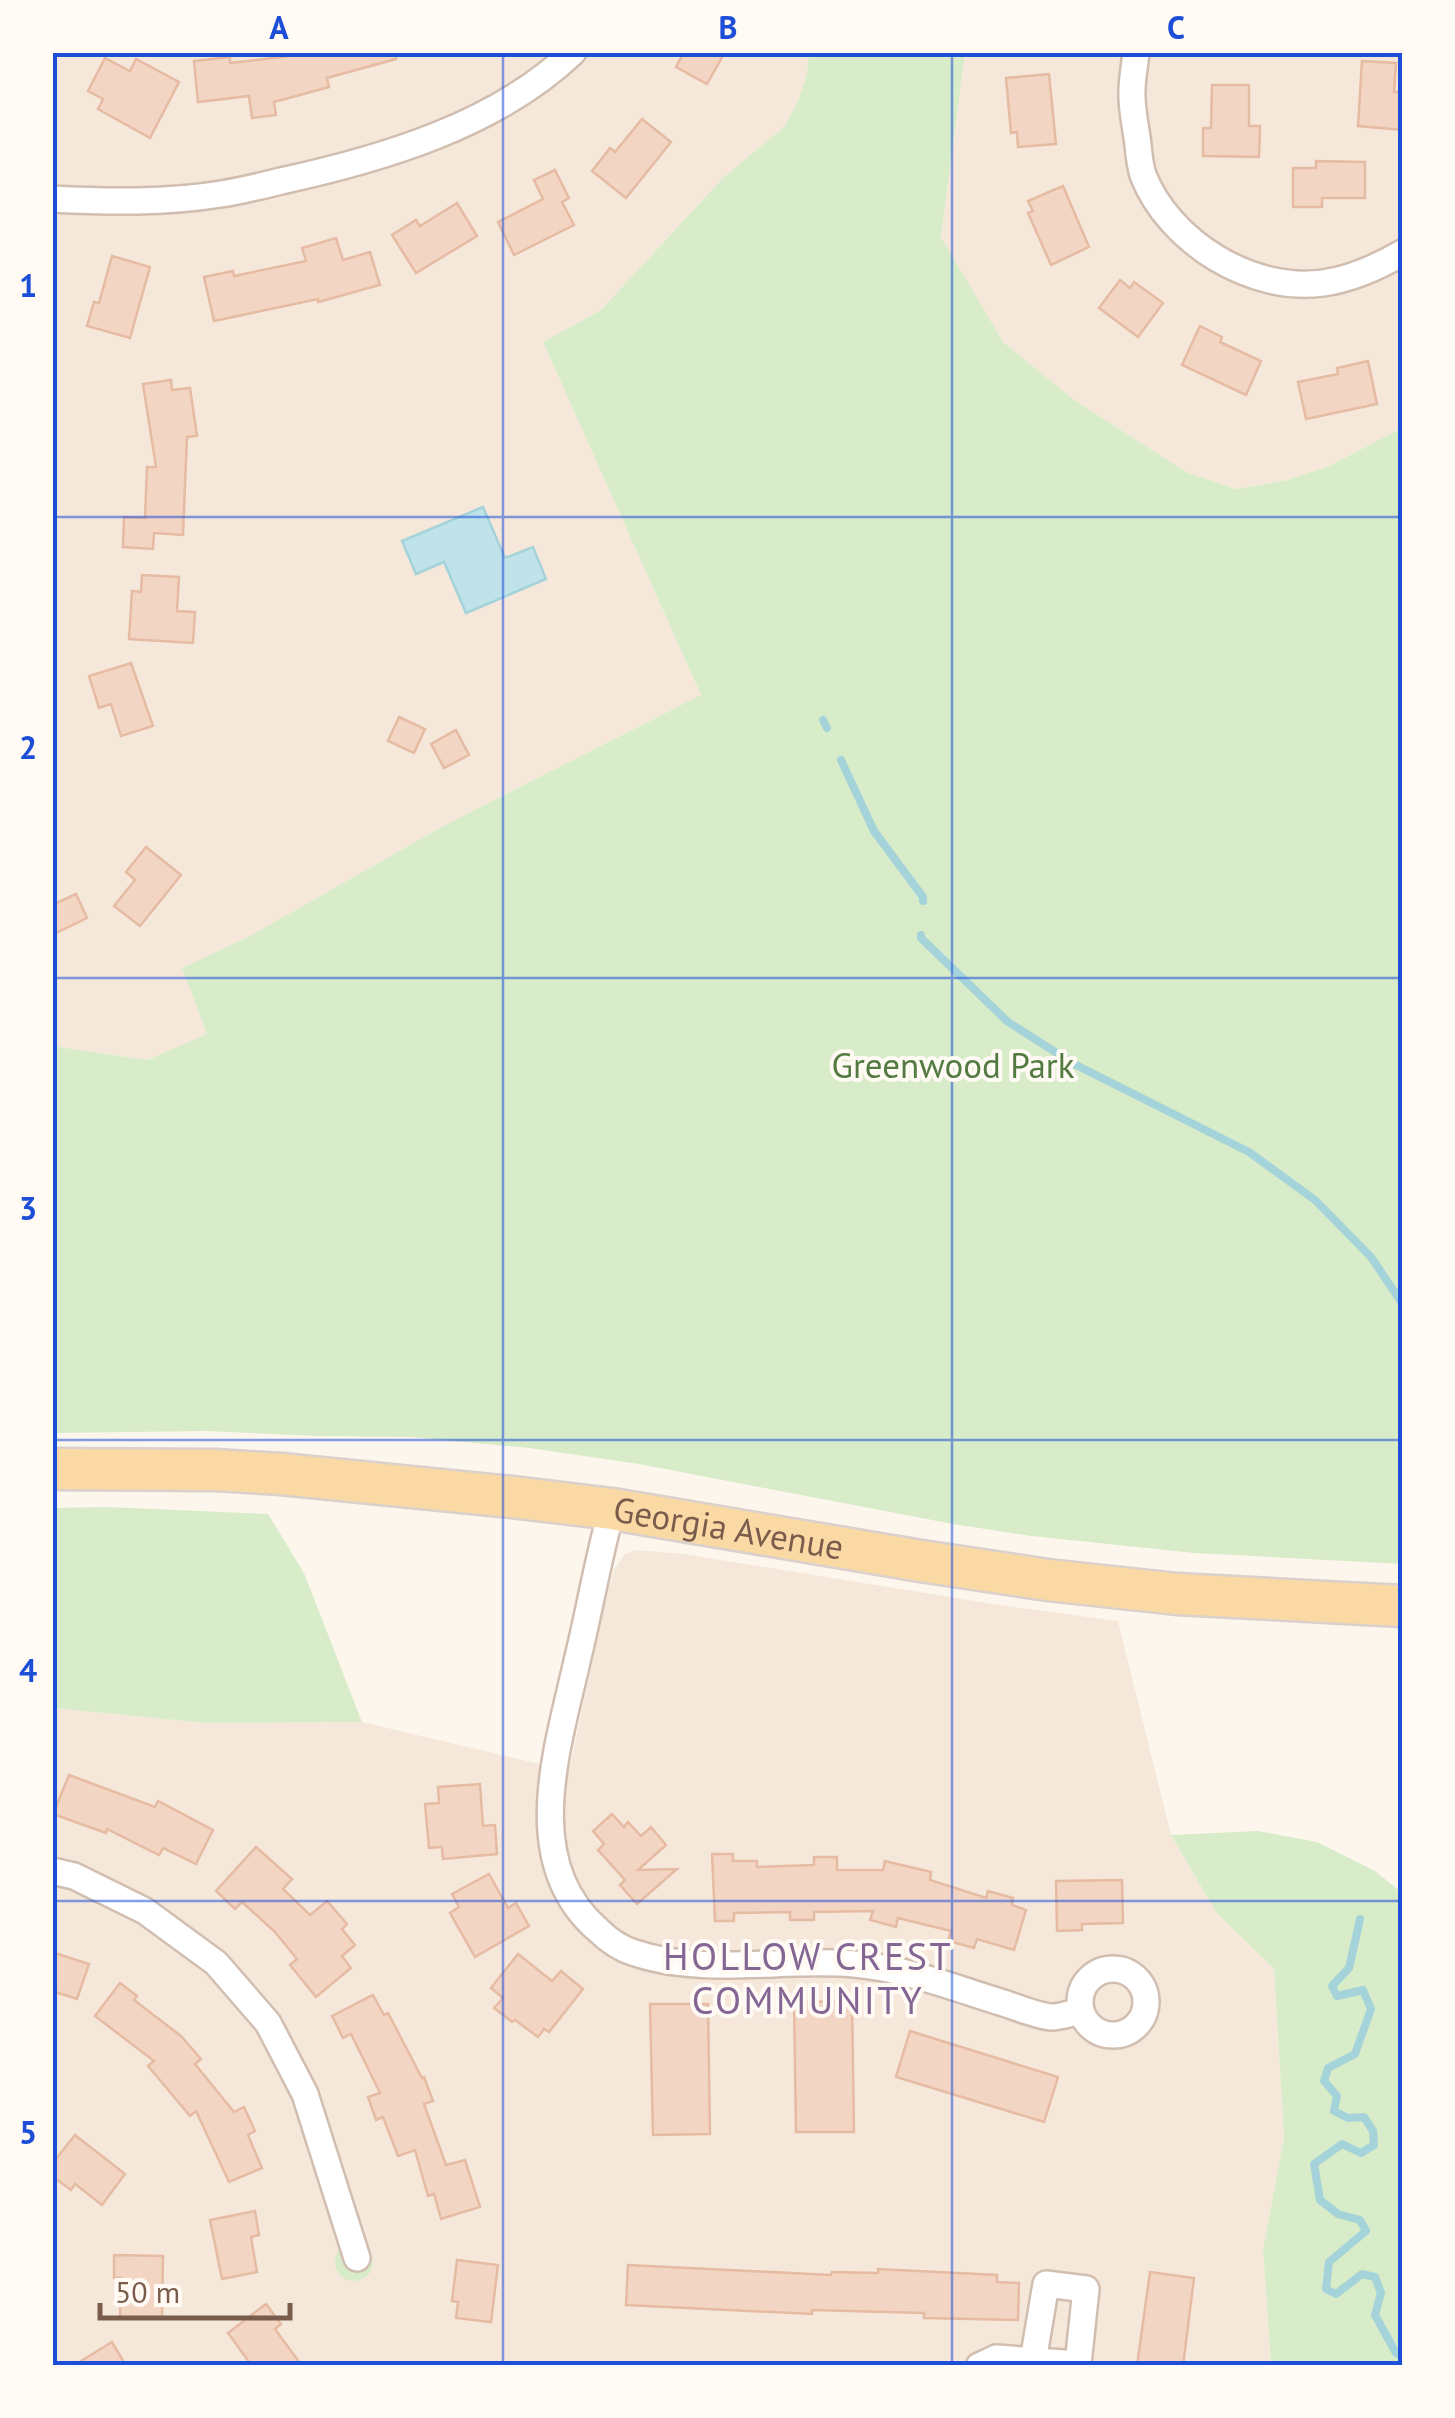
<svg xmlns="http://www.w3.org/2000/svg" width="1455" height="2418" font-family="'PT Sans',sans-serif">
<style>
.residential{fill:#f5e8da}
.green{fill:#d8ecc9}
.water{fill:#bfe3e8;stroke:#a5d3da;stroke-width:2.5}
.lines{fill:none;stroke-linecap:round;stroke-linejoin:round}
.stream{stroke:#a5d3da;stroke-width:8}
.building{fill:#f3d5c3;stroke:#e6bba3;stroke-width:2.5}
.street-casing{stroke:#d1beb0;stroke-width:30}
.primary-casing{stroke:#dad1cd;stroke-width:45}
.street{stroke:#fff;stroke-width:25}
.primary{stroke:#fbd9a5;stroke-width:40}
.grid{fill:none;stroke:#1d4ed8;stroke-width:2.5;stroke-opacity:0.55}
.labels{text-anchor:middle;stroke-width:8;stroke-linejoin:round;paint-order:stroke}
.park-label{font-size:35px;fill:#537a41;stroke:#fffaf3}
.street-label{font-size:35px;fill:#7a5c4d;stroke:#fffaf3}
.neighbourhood-label{font-size:38px;letter-spacing:2.5px;fill:#846695;stroke:#fffaf3}
.neatline{fill:none;stroke:#1d4ed8;stroke-width:4}
.grid-label{font-size:32px;text-anchor:middle;font-weight:bold;fill:#1d4ed8}
</style>
<rect width="100%" height="100%" fill="#fdf6ec"/>
<g class="residential">
<polygon points="53,53 809,53 807,73 799,99 785,126 724,177 601,310 543,342 701,695 445,825 250,936 182,968 207,1034 147,1060 53,1046"/>
<polygon points="965,53 1402,53 1402,428 1327,467 1287,480 1236,489 1186,472 1073,399 1003,342 941,238"/>
<polygon points="636,1550 684,1554 993,1604 1118,1621 1171,1835 1216,1912 1274,1969 1284,2137 1263,2250 1271,2365 53,2365 52,1708 206,1723 362,1722 569,1771 607,1594 614,1570 625,1554"/>
</g>
<g class="green">
<polygon points="809,53 965,53 941,237 1003,342 1073,399 1186,472 1236,489 1287,480 1327,467 1402,428 1402,1564 1195,1553 1031,1536 953,1524 639,1464 529,1448 411,1437 318,1436 206,1431 53,1433 53,1046 147,1060 207,1034 182,968 250,936 445,825 701,695 543,342 601,310 724,177 785,126 799,99 807,73"/>
<polygon points="107,1507 268,1514 304,1573 362,1722 206,1723 53,1708 53,1508"/>
<polygon points="1258,1831 1317,1842 1375,1871 1402,1893 1402,2365 1271,2365 1263,2250 1284,2137 1274,1969 1216,1912 1171,1835"/>
<circle cx="354" cy="2262" r="19"/>
</g>
<polygon class="water" points="483,507 505,558 533,547 546,579 466,613 444,562 416,574 402,541"/>
<g class="lines">
<g class="stream">
<polyline points="823,720 827,728"/>
<polyline points="841,760 874,831 923,897 923,901"/>
<polyline points="921,935 921,938 1008,1022 1074,1064 1249,1152 1315,1200 1371,1257 1402,1303"/>
<polyline points="1360,1919 1349,1968 1332,1986 1337,1996 1363,1990 1371,2009 1355,2054 1328,2068 1324,2081 1337,2096 1334,2111 1348,2118 1364,2117 1373,2131 1374,2145 1361,2153 1342,2144 1314,2164 1320,2200 1338,2214 1360,2220 1366,2231 1329,2262 1326,2289 1336,2294 1362,2274 1375,2277 1381,2293 1375,2315 1396,2353 1402,2356"/>
</g>
</g>
<g class="building">
<polygon points="289,52 396,52 396,59 327,78 329,87 274,102 276,115 252,118 249,96 198,102 194,61 230,57 230,63 290,56"/>
<polygon points="684,52 725,52 707,84 676,67"/>
<polygon points="105,58 130,71 136,59 179,82 150,138 98,109 103,99 88,91"/>
<polygon points="1362,61 1396,63 1394,92 1402,92 1402,130 1358,126"/>
<polygon points="1049,74 1056,144 1018,147 1017,132 1011,133 1006,78"/>
<polygon points="1212,85 1249,85 1249,126 1260,126 1259,157 1203,156 1203,128 1211,128"/>
<polygon points="642,119 671,142 626,198 592,171 610,148 615,152"/>
<polygon points="1316,161 1365,162 1365,198 1322,198 1322,207 1293,207 1293,168 1316,168"/>
<polygon points="555,170 569,198 562,202 574,225 514,255 498,222 543,199 534,180"/>
<polygon points="1063,186 1089,247 1051,265 1028,213 1033,211 1028,201"/>
<polygon points="457,203 477,236 416,273 392,235 416,220 420,226"/>
<polygon points="336,238 343,260 370,252 380,285 318,302 318,299 214,321 204,277 233,271 234,276 306,261 302,248"/>
<polygon points="112,256 150,267 130,338 87,326 94,302 99,303"/>
<polygon points="1120,280 1130,288 1134,282 1163,303 1138,337 1099,308"/>
<polygon points="1200,326 1222,337 1220,342 1261,361 1246,395 1182,365"/>
<polygon points="1368,361 1377,404 1306,419 1298,382 1338,374 1337,368"/>
<polygon points="171,380 172,390 190,388 197,436 187,437 183,535 154,533 153,549 123,547 124,517 145,518 147,467 156,467 143,384"/>
<polygon points="142,575 179,577 177,611 195,612 193,643 129,639 132,591 141,592"/>
<polygon points="131,663 153,726 121,736 111,704 99,708 89,676"/>
<polygon points="399,717 425,729 414,753 388,741"/>
<polygon points="456,730 469,755 444,768 431,744"/>
<polygon points="146,847 181,875 140,926 114,906 135,880 126,872"/>
<polygon points="76,894 87,918 52,935 52,905"/>
<polygon points="69,1775 155,1807 158,1801 213,1830 196,1864 163,1848 159,1855 107,1829 106,1833 53,1814"/>
<polygon points="480,1784 483,1826 495,1825 497,1854 443,1859 442,1847 429,1848 425,1804 439,1803 438,1787"/>
<polygon points="612,1814 624,1827 628,1822 641,1836 651,1827 666,1845 638,1870 677,1869 637,1904 620,1885 625,1880 598,1850 604,1844 593,1831"/>
<polygon points="256,1847 292,1879 283,1889 310,1915 327,1901 347,1924 342,1929 355,1945 342,1956 351,1968 316,1997 290,1965 297,1959 275,1932 242,1902 235,1909 216,1891"/>
<polygon points="712,1854 733,1854 733,1861 757,1861 757,1867 814,1865 814,1857 837,1857 837,1870 883,1870 885,1861 931,1872 930,1880 986,1898 988,1891 1013,1898 1012,1905 1026,1910 1014,1950 977,1939 974,1948 948,1941 951,1931 898,1918 896,1927 870,1920 873,1911 814,1912 814,1920 790,1920 790,1912 734,1913 734,1921 715,1921"/>
<polygon points="489,1874 508,1908 516,1903 529,1926 475,1957 450,1913 459,1907 452,1894"/>
<polygon points="1122,1880 1123,1923 1082,1924 1082,1930 1057,1931 1056,1881"/>
<polygon points="52,1952 89,1964 77,1999 52,1991"/>
<polygon points="518,1954 552,1981 561,1971 583,1989 549,2032 544,2029 538,2037 515,2020 512,2022 494,2008 503,1998 491,1988"/>
<polygon points="120,1983 137,1996 134,2000 181,2036 201,2059 195,2064 234,2112 244,2107 255,2131 248,2135 262,2168 229,2182 196,2111 190,2116 148,2066 154,2061 95,2016"/>
<polygon points="373,1995 384,2015 388,2013 422,2078 424,2077 433,2101 424,2104 446,2165 465,2160 480,2207 441,2219 434,2194 428,2196 415,2150 398,2156 383,2117 376,2120 368,2097 380,2093 351,2034 343,2038 332,2016"/>
<polygon points="852,2001 854,2132 796,2132 794,2002"/>
<polygon points="650,2004 708,2004 710,2134 653,2135"/>
<polygon points="910,2031 1058,2077 1044,2122 896,2077"/>
<polygon points="75,2135 125,2174 102,2205 75,2184 71,2190 52,2176 52,2164"/>
<polygon points="255,2211 259,2235 251,2237 257,2272 222,2279 210,2220"/>
<polygon points="114,2255 163,2256 162,2318 120,2317 121,2278 114,2278"/>
<polygon points="457,2260 498,2265 491,2322 456,2318 458,2302 452,2301"/>
<polygon points="628,2265 831,2275 832,2272 878,2273 878,2269 997,2275 997,2282 1019,2283 1018,2320 924,2318 924,2313 812,2310 812,2314 626,2305"/>
<polygon points="1150,2272 1194,2278 1183,2366 1137,2366"/>
<polygon points="266,2304 281,2324 275,2329 302,2366 252,2366 228,2333"/>
<polygon points="112,2342 126,2366 73,2366"/>
</g>
<g class="lines">
<g class="street-casing">
<g id="street">
<path d="M 1136,52 C 1135,65 1132,78 1132,91 C 1131,108 1136,127 1138,145 C 1139,155 1140,166 1143,175 C 1169,242 1252,293 1323,283 C 1352,279 1378,267 1402,253"/>
<path d="M 52,199 C 108,202 166,203 221,194 C 241,191 261,186 281,181 C 382,159 497,125 573,52"/>
<path d="M 612,1509 C 598,1558 590,1608 578,1657 C 559,1744 518,1860 597,1929 C 607,1939 621,1949 635,1953 C 703,1976 783,1958 854,1964 C 903,1968 952,1987 1000,2002 C 1014,2006 1037,2016 1051,2017 C 1060,2017 1072,2013 1081,2011"/>
<polyline points="52,1871 74,1876 145,1911 216,1963 268,2023 305,2094 357,2258"/>
<circle cx="1113" cy="2002" r="33"/>
<polyline points="979,2366 996,2358 1078,2364 1086,2289 1046,2284 1033,2361"/>
</g>
</g>
<g class="primary-casing">
<g id="primary">
<path id="s1" d="M 52,1469 L 215,1470 L 281,1474 L 512,1497 L 612,1509 L 921,1561 L 1048,1580 L 1177,1594 L 1402,1606"/>
</g>
</g>
<use href="#street" class="street"/>
<use href="#primary" class="primary"/>
</g>
<path class="grid" d="M 503,52 L 503,2366M 952,52 L 952,2366M 52,517 L 1402,517M 52,978 L 1402,978M 52,1440 L 1402,1440M 52,1901 L 1402,1901"/>
<g class="labels">
<g class="park-label">
<text x="953" y="1078">Greenwood Park</text>
</g>
<g class="street-label">
<text dy="12" stroke="none"><textPath href="#s1" startOffset="680">Georgia Avenue</textPath></text>
</g>
<g class="neighbourhood-label">
<text x="808" y="1970">HOLLOW CREST<tspan x="808" dy="44">COMMUNITY</tspan></text>
</g>
</g>
<rect width="1455" height="2418" fill="none" stroke="#fffaf3" stroke-width="110"/>
<path d="M100 2303v15h190v-15" fill="none" stroke="#7a5c4d" stroke-width="5"/>
<text x="115" y="2303" font-size="30" fill="#7a5c4d" stroke="#fffaf3" stroke-width="8" paint-order="stroke">50 m</text>
<rect x="55" y="55" width="1345" height="2308" class="neatline"/>
<g class="grid-label">
<text x="279" y="39">A</text>
<text x="728" y="39">B</text>
<text x="1176" y="39">C</text>
<text x="28" y="297">1</text>
<text x="28" y="759">2</text>
<text x="28" y="1220">3</text>
<text x="28" y="1682">4</text>
<text x="28" y="2144">5</text>
</g>
</svg>
